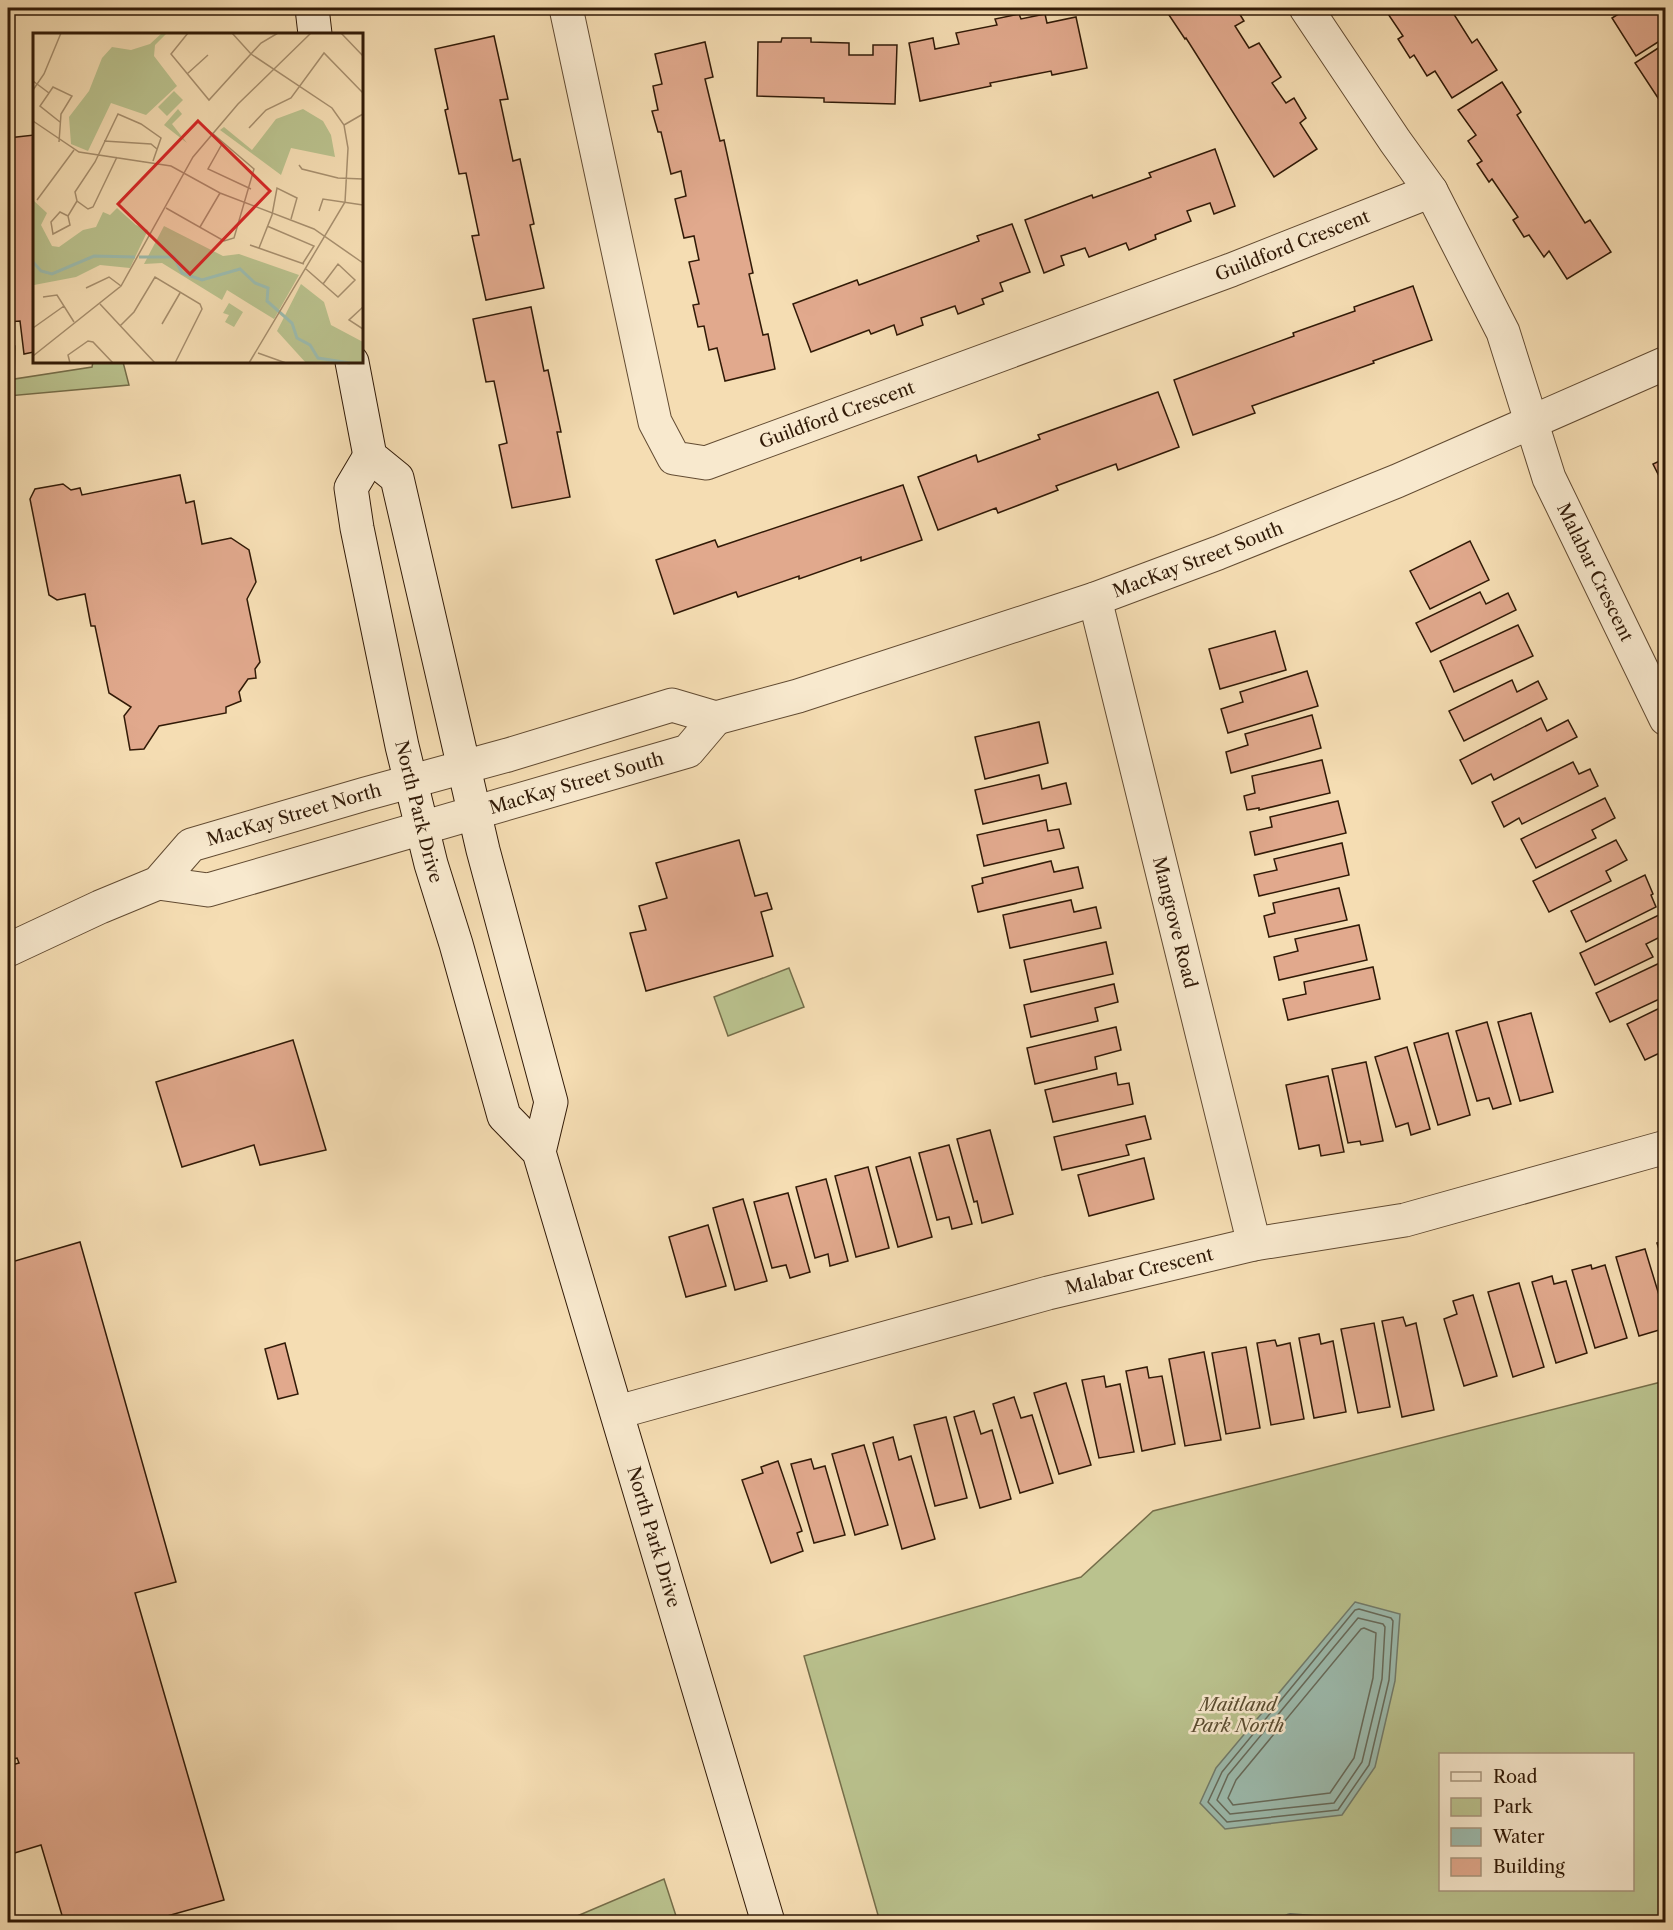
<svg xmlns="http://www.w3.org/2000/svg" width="1673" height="1930" font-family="'Libre Caslon Text',serif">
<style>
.green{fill:#bac28e;stroke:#766e4a;stroke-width:1.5;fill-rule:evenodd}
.water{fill:#9cbbae;stroke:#717b6b;stroke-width:1.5}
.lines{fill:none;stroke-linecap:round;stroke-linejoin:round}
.shore{stroke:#666a5a;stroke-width:1.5}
.stream{stroke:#717b6b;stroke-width:10}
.building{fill:#e1a98d;stroke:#311a07;stroke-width:1.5}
.minor-casing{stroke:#624b32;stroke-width:35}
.tertiary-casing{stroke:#624b32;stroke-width:35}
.secondary-casing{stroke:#311a07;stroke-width:35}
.minor{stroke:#f8e9ce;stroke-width:33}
.tertiary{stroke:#f8e9ce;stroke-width:33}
.secondary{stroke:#f8e9ce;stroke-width:33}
.labels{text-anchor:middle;stroke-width:5;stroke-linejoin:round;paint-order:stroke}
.street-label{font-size:18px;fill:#311a07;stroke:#f8e9ce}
.park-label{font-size:18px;font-style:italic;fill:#5a4c30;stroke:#f8e9ce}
.inset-river{fill:none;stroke:#9cbbae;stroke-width:3}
.inset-road{fill:none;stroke:#a78f6e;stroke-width:1.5}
.view{fill:#d62828;fill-opacity:0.15;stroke:#d62828;stroke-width:3}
.inset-edge{fill:none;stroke:#311a07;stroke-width:3}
</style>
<rect width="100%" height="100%" fill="#f5ddb3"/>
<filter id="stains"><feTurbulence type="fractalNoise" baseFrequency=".00333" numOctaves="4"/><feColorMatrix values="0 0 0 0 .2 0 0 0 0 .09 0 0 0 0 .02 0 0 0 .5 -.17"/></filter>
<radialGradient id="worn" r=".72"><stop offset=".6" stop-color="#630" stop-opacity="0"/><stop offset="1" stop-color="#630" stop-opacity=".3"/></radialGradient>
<g class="green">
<polygon points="15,346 14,379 92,367 93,362 123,362 129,385 8,396 8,347"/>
<polygon points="789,968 804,1007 728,1036 714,997"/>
<path d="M 1665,1381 L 1665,1922 L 880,1922 L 804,1656 L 1081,1577 L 1153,1511 ZM 1440,1754 L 1632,1754 L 1632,1890 L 1440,1890 Z"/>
<polygon points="664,1879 678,1922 563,1922"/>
</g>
<polygon class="water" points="1355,1602 1400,1614 1395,1681 1375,1767 1342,1815 1225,1829 1200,1803 1216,1768"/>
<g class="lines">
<g class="shore">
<polygon points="1359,1609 1391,1618 1393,1621 1389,1680 1369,1765 1338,1810 1227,1822 1208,1802 1222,1772 1355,1610"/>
<polygon points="1358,1618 1383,1624 1385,1627 1382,1679 1362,1762 1334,1803 1230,1814 1217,1800 1228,1775"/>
<polygon points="1364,1628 1376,1633 1373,1678 1354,1758 1330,1793 1233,1805 1228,1798 1236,1780 1361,1629"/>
</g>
<polyline class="stream" points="1282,1922 1290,1918 1340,1922"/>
</g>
<g class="building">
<polygon points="1167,8 1236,8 1244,21 1235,26 1249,48 1259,43 1281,77 1272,83 1286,103 1294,98 1306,118 1300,123 1317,149 1274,177 1186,38 1185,39 1165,9"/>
<polygon points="1384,8 1450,8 1472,43 1477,39 1497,70 1452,98 1435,71 1427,76 1414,55 1410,58 1398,39 1403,36"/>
<polygon points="1628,8 1666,8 1666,37 1636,56 1612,18"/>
<polygon points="1019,14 1021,19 1045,14 1047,23 1076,17 1087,68 1052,75 1051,71 990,83 991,86 920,101 909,43 933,38 935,49 959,44 956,33 997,25 995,19"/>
<polygon points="494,36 508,99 500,100 513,161 520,159 534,224 530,225 544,288 486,300 472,236 479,235 466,173 459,174 445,110 448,109 435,49"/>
<polygon points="782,38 811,38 811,42 849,43 849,55 873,55 873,45 897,45 895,104 824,102 824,98 757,96 758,42 781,42"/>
<polygon points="705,42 713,77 705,79 720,141 724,140 753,273 749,274 763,335 768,334 775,369 725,381 717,348 709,350 704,326 698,327 693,305 699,304 689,262 699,260 694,236 684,238 675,199 686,196 681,171 671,174 661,132 658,132 652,111 658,110 653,86 662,84 655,54"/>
<polygon points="1666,43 1666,98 1660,101 1635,63"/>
<polygon points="1502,82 1521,112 1517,115 1585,223 1590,220 1611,252 1567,279 1549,251 1544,257 1529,235 1524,237 1513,220 1518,217 1492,179 1489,182 1477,164 1482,161 1468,141 1476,135 1458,110"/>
<polygon points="34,135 34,352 24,354 20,321 8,322 8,138"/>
<polygon points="1215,149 1235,206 1214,214 1210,203 1187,211 1191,221 1155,235 1156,239 1129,250 1126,243 1089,257 1085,248 1061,256 1064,265 1044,273 1025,220 1092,195 1093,198 1151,177 1149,173"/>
<polygon points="1012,224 1030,272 1000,283 1003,291 982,299 984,304 958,314 955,306 921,318 923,325 897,335 894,325 871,334 869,330 811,352 793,304 857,280 859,285 979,241 977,236"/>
<polygon points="1413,286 1432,340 1373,361 1374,363 1252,406 1255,413 1193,435 1174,380 1294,336 1293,333 1355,311 1354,307"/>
<polygon points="531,307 544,371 548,370 561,432 557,432 570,497 512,508 499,445 507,443 494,381 486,382 473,319"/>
<polygon points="1158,392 1179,447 1118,470 1116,464 1056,486 1058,490 998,513 996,508 938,530 918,477 976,455 978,462 1040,439 1038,435"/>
<polygon points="1666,458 1666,490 1653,464"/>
<polygon points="180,475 186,503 194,501 202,544 231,538 249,550 256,582 247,599 260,662 255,669 256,678 248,679 239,692 241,701 226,707 226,713 159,726 144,749 130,750 124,716 131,707 109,693 95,626 91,626 85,594 57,600 49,595 30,499 35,489 63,484 71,490 80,488 82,495"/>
<polygon points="903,485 922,540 861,561 861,557 799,579 799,576 738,597 736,592 674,614 656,560 715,540 718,547"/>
<polygon points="1470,541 1489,580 1430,609 1410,571"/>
<polygon points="1480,592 1486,604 1508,593 1516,610 1431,652 1416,623"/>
<polygon points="1518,625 1533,656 1454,692 1440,661"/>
<polygon points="1275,631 1286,670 1220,689 1209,649"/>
<polygon points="1307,671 1318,706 1228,733 1221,709 1243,702 1240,692"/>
<polygon points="1512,680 1517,692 1538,681 1547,699 1464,741 1449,711"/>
<polygon points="1312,715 1321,748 1231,773 1226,752 1248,745 1245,734"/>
<polygon points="1541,718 1547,731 1568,720 1577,737 1494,780 1491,774 1472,784 1460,760"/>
<polygon points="1039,722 1048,763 985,779 975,737"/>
<polygon points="1322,760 1330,793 1259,810 1259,808 1247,810 1244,796 1255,793 1252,776"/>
<polygon points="1573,762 1579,774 1590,769 1598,786 1522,824 1519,818 1504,827 1492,802"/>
<polygon points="1039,775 1042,789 1066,783 1071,804 983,824 975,790"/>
<polygon points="1605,798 1615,818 1592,830 1596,838 1536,868 1521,839"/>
<polygon points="1338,801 1346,833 1255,855 1250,832 1272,827 1270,817"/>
<polygon points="1046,820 1048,831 1059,829 1064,848 984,866 977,835"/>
<polygon points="739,840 755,896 767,893 772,909 761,912 773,956 646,991 630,933 646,930 639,906 667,898 656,863"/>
<polygon points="1616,840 1627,860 1606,871 1611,881 1549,912 1533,881"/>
<polygon points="1342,843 1349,875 1259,896 1254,875 1277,870 1274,859"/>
<polygon points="1051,861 1054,872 1078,867 1083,888 978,912 972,886 983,883 982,878"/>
<polygon points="1645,875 1653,894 1651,895 1656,907 1586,942 1571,911"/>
<polygon points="1339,888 1347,920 1269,937 1264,916 1275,913 1273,903"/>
<polygon points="1071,900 1074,912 1096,907 1101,928 1010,948 1003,915"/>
<polygon points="1661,914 1666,923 1666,934 1646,944 1653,957 1595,985 1580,953"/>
<polygon points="1359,925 1367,960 1279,980 1274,957 1298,951 1295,939"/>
<polygon points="1106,942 1113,974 1031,992 1024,960"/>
<polygon points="1666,960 1666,996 1610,1022 1596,993"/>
<polygon points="1373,967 1380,999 1288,1020 1283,999 1306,994 1304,982"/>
<polygon points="1114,984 1118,1002 1095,1008 1098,1021 1031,1037 1024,1005"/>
<polygon points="1666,1005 1666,1050 1645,1060 1627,1024"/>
<polygon points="1531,1013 1553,1092 1520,1101 1498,1022"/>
<polygon points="1487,1022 1511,1104 1493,1109 1489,1098 1477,1101 1456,1031"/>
<polygon points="1116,1027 1121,1050 1095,1057 1097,1069 1035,1084 1027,1048"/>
<polygon points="1448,1033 1470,1115 1438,1125 1414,1043"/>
<polygon points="293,1040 326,1150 260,1165 254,1145 182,1167 156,1082"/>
<polygon points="1407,1047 1430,1129 1411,1135 1408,1123 1396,1127 1375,1057"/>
<polygon points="1366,1062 1383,1141 1361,1145 1360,1141 1348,1143 1332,1069"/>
<polygon points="1116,1073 1118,1085 1129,1083 1133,1104 1053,1122 1045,1090"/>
<polygon points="1328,1076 1344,1152 1321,1156 1319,1145 1299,1149 1286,1085"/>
<polygon points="1145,1116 1151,1139 1126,1145 1129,1155 1062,1170 1054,1137"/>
<polygon points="990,1130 1013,1214 982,1223 977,1201 974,1202 957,1139"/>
<polygon points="949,1145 972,1224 952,1229 949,1217 937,1220 919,1153"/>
<polygon points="910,1157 932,1237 898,1247 876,1167"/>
<polygon points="1144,1158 1154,1199 1089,1216 1078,1175"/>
<polygon points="868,1167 889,1248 856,1257 835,1176"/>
<polygon points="826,1179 848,1261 830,1266 828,1254 815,1258 796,1187"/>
<polygon points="788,1193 810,1272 790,1278 786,1265 772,1268 754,1202"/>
<polygon points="743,1199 767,1281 735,1290 713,1208"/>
<polygon points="708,1225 726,1286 686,1297 669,1237"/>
<polygon points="1666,1240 1666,1272 1657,1243"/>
<polygon points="80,1242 176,1582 135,1593 224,1900 146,1922 64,1922 41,1845 8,1855 8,1766 19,1763 17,1758 8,1760 8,1263"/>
<polygon points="1645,1249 1666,1318 1666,1328 1639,1336 1616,1257"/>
<polygon points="1591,1265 1592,1269 1605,1265 1627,1338 1595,1348 1572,1270"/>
<polygon points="1552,1276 1554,1284 1566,1281 1587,1353 1556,1363 1532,1282"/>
<polygon points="1519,1283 1544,1367 1513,1377 1488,1292"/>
<polygon points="1473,1295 1497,1376 1464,1386 1444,1319 1457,1314 1453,1301"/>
<polygon points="1403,1317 1406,1326 1416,1323 1434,1410 1402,1417 1382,1321"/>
<polygon points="1374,1323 1390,1407 1358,1413 1341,1329"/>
<polygon points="1319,1334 1321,1344 1333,1341 1346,1412 1314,1418 1299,1338"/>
<polygon points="1275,1340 1277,1346 1290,1343 1304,1419 1271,1425 1257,1343"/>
<polygon points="285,1343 298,1394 278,1399 265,1349"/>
<polygon points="1246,1347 1260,1428 1226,1434 1212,1353"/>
<polygon points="1204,1352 1221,1440 1185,1446 1169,1359"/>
<polygon points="1147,1367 1149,1378 1162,1376 1175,1444 1142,1451 1126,1371"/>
<polygon points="1104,1376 1106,1387 1120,1384 1134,1452 1099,1458 1082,1380"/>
<polygon points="1066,1383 1091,1465 1059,1474 1034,1393"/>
<polygon points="1014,1397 1021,1418 1032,1415 1053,1483 1020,1493 993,1404"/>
<polygon points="974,1411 981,1434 992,1430 1011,1499 980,1508 954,1417"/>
<polygon points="946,1417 967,1498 935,1506 914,1425"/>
<polygon points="893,1437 899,1460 911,1456 935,1539 902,1549 873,1443"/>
<polygon points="864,1445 888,1525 855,1535 832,1454"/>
<polygon points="811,1459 814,1469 825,1466 845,1535 814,1543 791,1464"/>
<polygon points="778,1461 802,1531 797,1533 803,1551 771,1563 742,1480 763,1473 761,1467"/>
</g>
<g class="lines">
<g class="minor-casing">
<g id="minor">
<path id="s1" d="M 566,8 L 655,422 L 674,458 L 706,463 L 1231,270 L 1431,191"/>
<path id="s2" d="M 1306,8 L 1395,141 L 1431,191 L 1503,332 L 1549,478 L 1666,719"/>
<path id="s3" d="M 1095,599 L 1254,1244"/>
<path id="s4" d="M 618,1412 L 1048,1293 L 1254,1244 L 1405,1220 L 1666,1147"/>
</g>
</g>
<g class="tertiary-casing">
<g id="tertiary">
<path id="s5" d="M 158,883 L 208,890 L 688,751 L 716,718"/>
<path id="s6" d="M 8,950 L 100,907 L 158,883 L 191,845 L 365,794 L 508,755 L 672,705 L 716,718 L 798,696 L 1095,599 L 1218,553 L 1397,481 L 1666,363"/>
</g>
</g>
<g class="secondary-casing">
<g id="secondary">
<polyline points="312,8 315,34"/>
<polyline points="352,362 370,456 397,478 483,850 551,1102 539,1152"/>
<path id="s7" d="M 370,456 L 351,488 L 357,528 L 402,746 L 431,864 L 456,944 L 504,1116 L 539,1152 L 768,1922"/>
</g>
</g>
<use href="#minor" class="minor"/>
<use href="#tertiary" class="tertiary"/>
<use href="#secondary" class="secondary"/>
</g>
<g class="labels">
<g class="street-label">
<text dy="6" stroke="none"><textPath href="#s1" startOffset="1122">Guildford Crescent</textPath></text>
<text dy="6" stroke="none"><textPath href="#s1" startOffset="636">Guildford Crescent</textPath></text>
<text dy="6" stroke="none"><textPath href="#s6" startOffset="1269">MacKay Street South</textPath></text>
<text dy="6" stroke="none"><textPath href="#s2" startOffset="638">Malabar Crescent</textPath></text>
<text dy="6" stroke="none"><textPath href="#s5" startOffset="434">MacKay Street South</textPath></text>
<text dy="6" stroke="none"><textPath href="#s7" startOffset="368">North Park Drive</textPath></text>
<text dy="6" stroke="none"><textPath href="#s6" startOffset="322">MacKay Street North</textPath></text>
<text dy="6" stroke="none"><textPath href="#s3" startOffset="333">Mangrove Road</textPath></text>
<text dy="6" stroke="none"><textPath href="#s4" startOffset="540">Malabar Crescent</textPath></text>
<text dy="6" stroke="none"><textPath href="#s7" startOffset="1136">North Park Drive</textPath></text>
</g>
<g class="park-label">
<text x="1238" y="1711">Maitland<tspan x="1238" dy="21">Park North</tspan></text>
</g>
</g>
<g transform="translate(33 33)">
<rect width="330" height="330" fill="#f5ddb3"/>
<path d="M 129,0 L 134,0 L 122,12 L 121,23 L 144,53 L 113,82 L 78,70 L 55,118 L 38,111 L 36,84 L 56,58 L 69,25 L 79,14 L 98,17 L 117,11 ZM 141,58 L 150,67 L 134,83 L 125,74 ZM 145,76 L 149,81 L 139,91 L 154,110 L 131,92 ZM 270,76 L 290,88 L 298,102 L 302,124 L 258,115 L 248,142 L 187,97 L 191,94 L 219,117 L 243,86 ZM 0,167 L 14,180 L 8,192 L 19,213 L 26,214 L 50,197 L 63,194 L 70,179 L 77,182 L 84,175 L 103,192 L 115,197 L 97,235 L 67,232 L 43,244 L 1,252 ZM 131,193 L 190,223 L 206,221 L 266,242 L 241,286 L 194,257 L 189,267 L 129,230 L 111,231 ZM 268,251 L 291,269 L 298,292 L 330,309 L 330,330 L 273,330 L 244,298 ZM 196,270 L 210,279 L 201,294 L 192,289 L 196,282 L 190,280 Z" fill="#bac28e"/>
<path class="inset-river" d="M 106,224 L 141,224 L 149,240 L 169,247 L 207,236 L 222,250 L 235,255 L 234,268 L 259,290 L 264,305 L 277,312 L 285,325 L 317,330M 0,229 L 8,238 L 19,241 L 61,223 L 102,224"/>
<path class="inset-road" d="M 155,0 L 138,21 L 176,67 L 228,10 L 245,0M 199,0 L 218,21 L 299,75 L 311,92 L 315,115 L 312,169 L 216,330M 308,0 L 330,23M 154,41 L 175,22M 0,48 L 16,60 L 20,54 L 39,63 L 28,81 L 26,109M 0,57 L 11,41 L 28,0M 16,60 L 7,73 L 27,89M 0,88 L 46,119 L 138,133 L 187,160 L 281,196 L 330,230M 311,92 L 330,81M 216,95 L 233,77 L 258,65 L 291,20 L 330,60M 71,108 L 118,111 L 124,116M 189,111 L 175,136 L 218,156M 84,124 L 60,174 L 55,176 L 44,168 L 42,159 L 62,129 L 85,81 L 108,91 L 128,105 L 120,128M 266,132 L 269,136 L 305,145 L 330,146M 4,167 L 41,117M 133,175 L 191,208 L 201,205 L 221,136 L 179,100M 286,178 L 290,166 L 330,172M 35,183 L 37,192 L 20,201 L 18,189 L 27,179 L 35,183 L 44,168M 234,193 L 281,213 L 270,230M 167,194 L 187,160M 217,212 L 271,231M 226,215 L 239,182 L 244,155 L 264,165 L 258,186M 273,236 L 305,264 L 322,247 L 305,231 L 290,251M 53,255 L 76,244 L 88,253M 10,264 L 24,262 L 41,289M 67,271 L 122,330M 330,274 L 316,287 L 330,296M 129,291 L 147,260M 87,293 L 101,279 L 122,244 L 167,271 L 169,276 L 142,330M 0,295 L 31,273M 225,320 L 253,330M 0,323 L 88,253 L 160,124 L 205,71 L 278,0M 37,330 L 35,322 L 55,308 L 60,309 L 80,330"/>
<path class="view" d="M 165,88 L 237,158 L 157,241 L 85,171 Z"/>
<rect width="330" height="330" class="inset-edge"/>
</g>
<rect width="1673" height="1930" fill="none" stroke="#f5ddb3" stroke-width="30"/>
<rect x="9" y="9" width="1655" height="1912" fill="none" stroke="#311a07" stroke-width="3"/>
<rect x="15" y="15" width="1643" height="1900" fill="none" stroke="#311a07" stroke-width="1.5"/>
<rect x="1439" y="1753" width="195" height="138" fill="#f8e9ce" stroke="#a8967e" stroke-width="1.5"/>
<rect x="1451" y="1772" width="30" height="9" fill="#f8e9ce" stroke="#a8967e" stroke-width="1.5"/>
<text x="1493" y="1783" font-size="18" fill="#311a07">Road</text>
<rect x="1451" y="1798" width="30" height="18" fill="#bac28e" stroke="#a8967e" stroke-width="1.5"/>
<text x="1493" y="1813" font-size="18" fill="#311a07">Park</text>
<rect x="1451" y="1828" width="30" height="18" fill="#9cbbae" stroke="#a8967e" stroke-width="1.5"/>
<text x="1493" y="1843" font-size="18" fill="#311a07">Water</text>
<rect x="1451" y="1858" width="30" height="18" fill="#e1a98d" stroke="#a8967e" stroke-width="1.5"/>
<text x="1493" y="1873" font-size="18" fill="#311a07">Building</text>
<rect width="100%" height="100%" filter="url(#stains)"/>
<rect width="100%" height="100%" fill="url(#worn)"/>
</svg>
